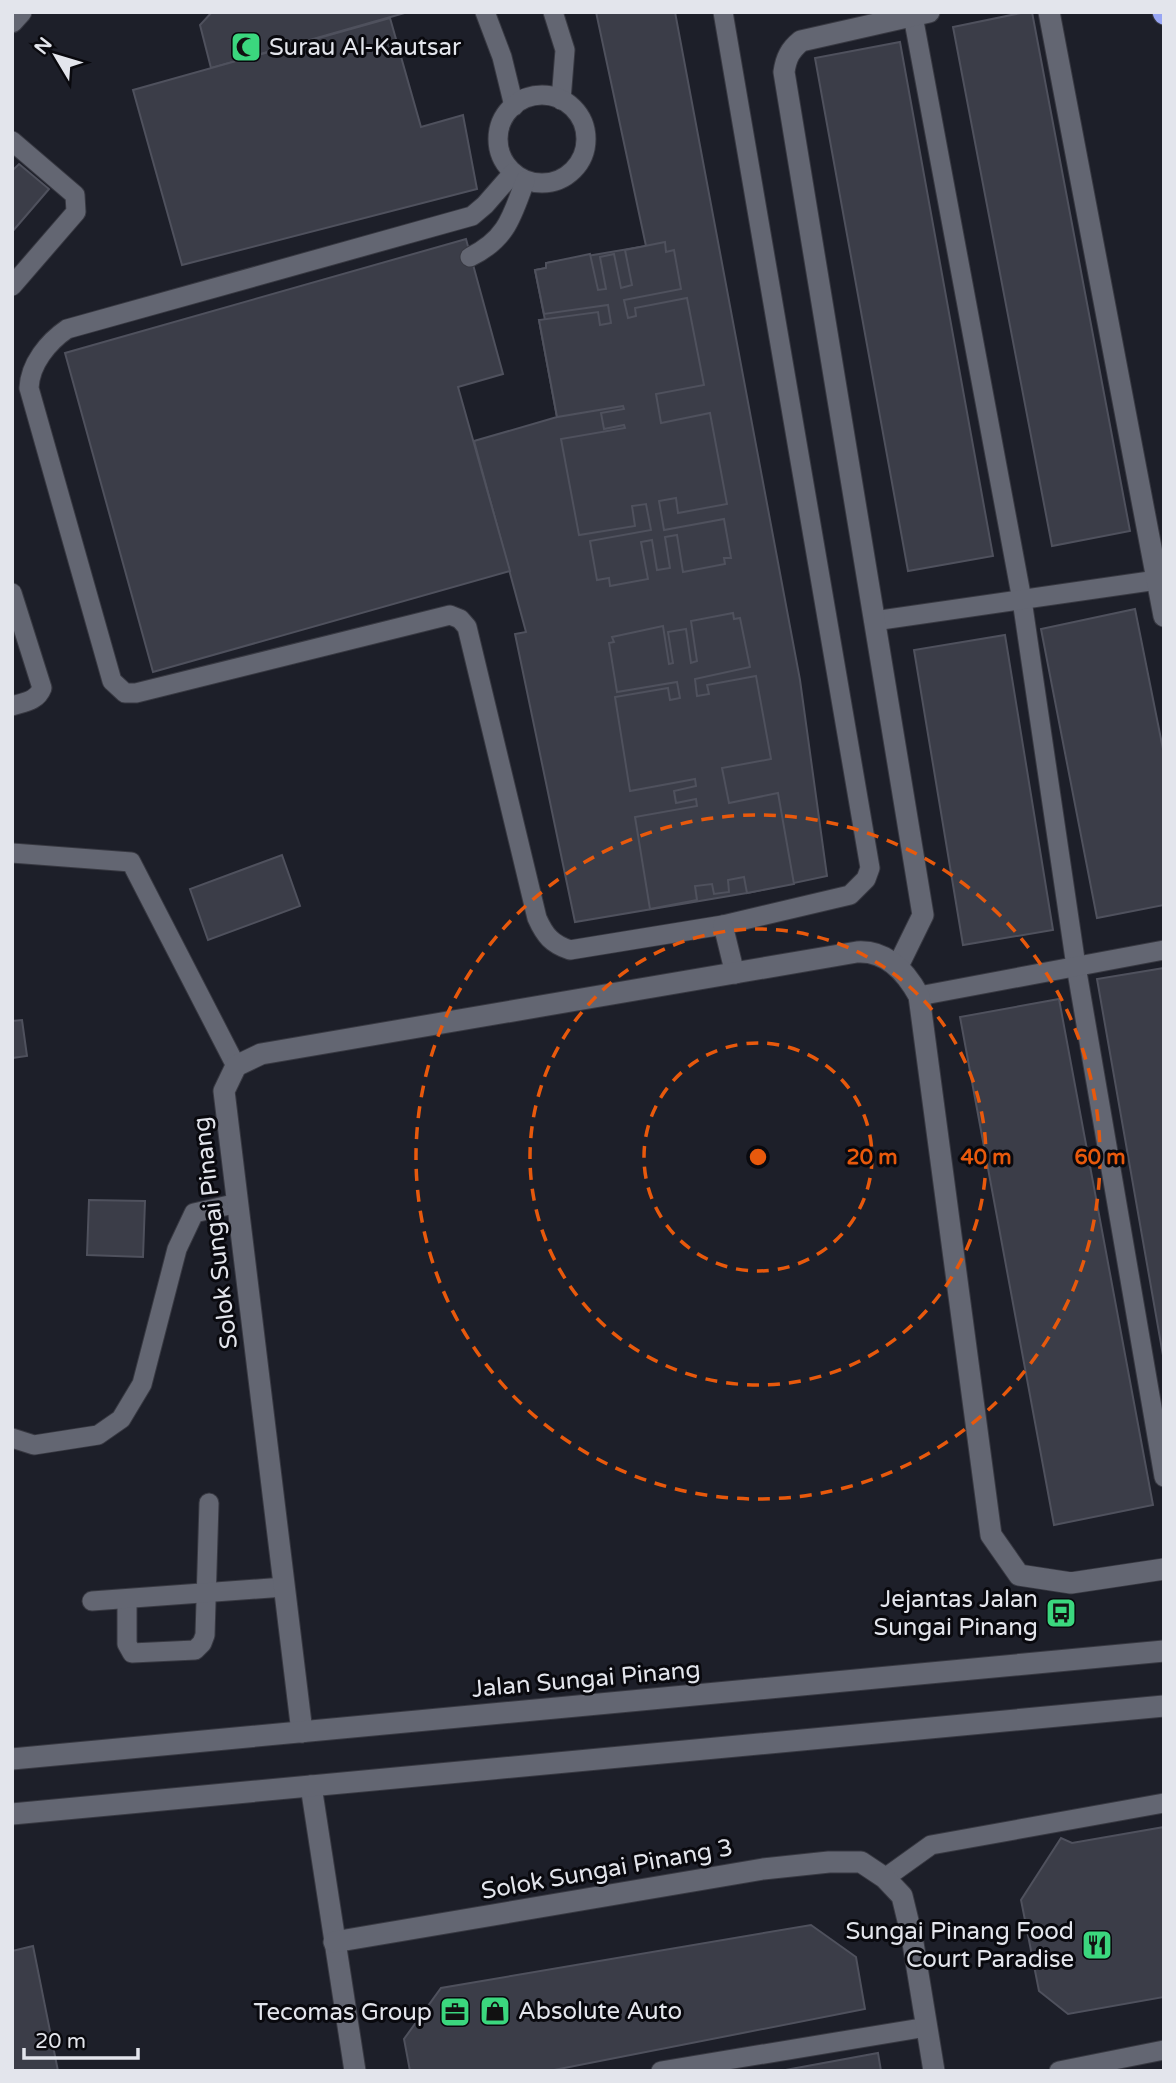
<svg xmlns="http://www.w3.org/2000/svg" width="1176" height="2083" font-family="'Varela Round',sans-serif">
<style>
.building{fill:#3b3d48;stroke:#4f515d;stroke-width:2}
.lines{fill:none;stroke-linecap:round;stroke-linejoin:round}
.lane-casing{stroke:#383942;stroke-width:21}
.street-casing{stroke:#383942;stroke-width:23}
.secondary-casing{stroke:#383942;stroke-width:23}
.highway-casing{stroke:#383942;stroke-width:23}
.lane{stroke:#636672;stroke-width:19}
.street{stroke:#636672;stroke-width:21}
.secondary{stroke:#636672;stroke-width:21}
.highway{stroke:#98a6f4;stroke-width:21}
.ring{fill:none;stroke:#e8590c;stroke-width:3.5;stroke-dasharray:12 9}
.labels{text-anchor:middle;stroke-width:6;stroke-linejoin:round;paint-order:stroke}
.poi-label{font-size:24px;fill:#e3e5ec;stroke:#09090e;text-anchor:end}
.street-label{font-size:24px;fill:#e3e5ec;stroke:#09090e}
.centre{fill:#e8590c;stroke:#09090e;stroke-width:3.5}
.ring-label{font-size:21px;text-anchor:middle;font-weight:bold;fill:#e8590c;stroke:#09090e;stroke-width:6;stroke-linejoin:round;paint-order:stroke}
</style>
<rect width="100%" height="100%" fill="#1d1f29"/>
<g class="building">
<polygon points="212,12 408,12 211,68 200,25"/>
<polygon points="596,12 675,12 800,680 827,876 747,893 575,922 515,634 526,632 474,441 557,417 539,320 545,320 535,270 546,268 546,263 646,246"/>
<polygon points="1026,12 1032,12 1130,531 1052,546 953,27"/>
<polygon points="390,18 421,127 463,115 477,189 182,265 133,90"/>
<polygon points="900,42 993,556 908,571 815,58"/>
<polygon points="19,164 49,189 12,232 12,171"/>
<polygon points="466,239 503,374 458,387 510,571 153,672 65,353"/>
<polygon points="665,242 666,252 674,250 681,289 624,300 628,318 636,316 635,308 687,298 704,385 656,394 661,423 710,413 727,504 678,513 676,498 659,501 664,530 724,519 731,558 724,558 725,564 683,572 677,535 665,537 670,568 657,570 652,540 641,542 648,579 610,586 609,578 597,580 590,541 651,530 646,504 632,506 635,526 579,535 561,439 625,428 624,425 604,429 601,413 624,409 623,406 557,417 539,320 598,312 600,325 611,323 608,305 544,314 535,270 546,268 546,263 590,254 598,290 606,289 600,257 614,254 621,288 632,285 625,250"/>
<polygon points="1135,609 1164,754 1164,905 1097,918 1041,629"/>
<polygon points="733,613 734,619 740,618 750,667 695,679 697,696 709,694 707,685 756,676 771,759 722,768 729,803 778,793 794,884 747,893 744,877 728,880 729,892 714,894 712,884 695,886 697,900 650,909 635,817 697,806 696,799 676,803 674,791 696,786 695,779 630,791 615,697 668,688 670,700 680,698 677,682 617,692 609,643 614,642 612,637 663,626 669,664 673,663 668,632 686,629 691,663 697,661 691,621"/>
<polygon points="1005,635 1053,930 963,945 914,650"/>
<polygon points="282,855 300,906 208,940 190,889"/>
<polygon points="1164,968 1164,1361 1097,979"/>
<polygon points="1059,999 1153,1505 1054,1525 960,1017"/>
<polygon points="22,1020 27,1056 12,1058 12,1021"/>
<polygon points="89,1200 145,1201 143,1257 87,1255"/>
<polygon points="1164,1827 1164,1997 1068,2014 1039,1991 1021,1900 1061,1838 1072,1843"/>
<polygon points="811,1925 856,1957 865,2009 549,2071 410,2071 404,2039 441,1988"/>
<polygon points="33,1946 58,2071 12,2071 12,1951"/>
<polygon points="878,2053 881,2071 780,2071"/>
</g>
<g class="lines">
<g class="lane-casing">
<g id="lane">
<polyline points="485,12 502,57 514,106"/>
<polyline points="553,12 565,50 561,100"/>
<polyline points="913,16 1022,600 1076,966 1164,1477"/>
<circle cx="542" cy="139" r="44"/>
<polyline points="12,141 75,195 76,212 12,286"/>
<path d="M 513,173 L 485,205 L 472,216 L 67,329 C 48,342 30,364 29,388 L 112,681 L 125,693 L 136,693 L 450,615 L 460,619 L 467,627 L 537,918 C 545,936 552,944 570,950 L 723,925 L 850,895 L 866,879 L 870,868 L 723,12"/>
<path d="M 470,257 C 507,239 512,216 525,181"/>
<path d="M 12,593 L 42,688 C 37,701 25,702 12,706"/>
<polyline points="874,621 1157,580"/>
<polyline points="12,853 131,862 236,1066"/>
<polyline points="723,925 735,974"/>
<polyline points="919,996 1164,950"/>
<polyline points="12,1438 34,1445 98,1435 121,1419 142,1384 177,1249 194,1213 238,1203"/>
<polyline points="127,1599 127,1644 132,1653 195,1650 202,1643 205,1635 209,1503"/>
<polyline points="92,1601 284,1587"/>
<polyline points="885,1878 931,1845 1164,1803"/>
<polyline points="661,2071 927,2027"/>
<polyline points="1059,2071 1164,2050"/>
</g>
</g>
<g class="street-casing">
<g id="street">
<polyline points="1049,12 1164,616"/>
<polyline points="12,22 21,12"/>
<path d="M 898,966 L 923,915 L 784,72 C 786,58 790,50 801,41 L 929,12"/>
<path d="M 302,1732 L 224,1091 L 236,1066 L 261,1054 L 857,952 C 887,950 906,972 919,996 L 991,1535 L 1019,1575 L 1071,1583 L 1164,1569"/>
<polyline points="311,1786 355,2071"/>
<polyline points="334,1942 763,1869 829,1862 861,1862 885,1878 902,1896 912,1937 934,2071"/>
</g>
</g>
<g class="secondary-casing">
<g id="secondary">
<polyline points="12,1759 1164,1651"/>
<polyline points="12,1814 1164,1706"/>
</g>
</g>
<g class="highway-casing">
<polyline id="highway" points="1163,12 1164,14"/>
</g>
<use href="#lane" class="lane"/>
<use href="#street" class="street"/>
<use href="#secondary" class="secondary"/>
<use href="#highway" class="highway"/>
</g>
<g class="ring">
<circle cx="758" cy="1157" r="114"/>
<circle cx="758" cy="1157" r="228"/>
<circle cx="758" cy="1157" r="342"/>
</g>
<defs>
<g id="mosque-square" transform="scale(1.575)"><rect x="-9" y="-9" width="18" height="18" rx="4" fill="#3bd77e" stroke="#09090e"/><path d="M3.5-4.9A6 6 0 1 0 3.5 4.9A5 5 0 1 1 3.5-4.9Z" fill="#111"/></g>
<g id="bus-square" transform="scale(1.575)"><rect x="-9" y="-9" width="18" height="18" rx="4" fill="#3bd77e" stroke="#09090e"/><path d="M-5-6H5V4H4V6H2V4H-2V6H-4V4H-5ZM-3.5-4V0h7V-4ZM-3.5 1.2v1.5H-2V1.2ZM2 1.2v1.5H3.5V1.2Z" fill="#111"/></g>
<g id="restaurant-square" transform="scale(1.575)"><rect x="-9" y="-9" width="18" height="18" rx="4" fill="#3bd77e" stroke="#09090e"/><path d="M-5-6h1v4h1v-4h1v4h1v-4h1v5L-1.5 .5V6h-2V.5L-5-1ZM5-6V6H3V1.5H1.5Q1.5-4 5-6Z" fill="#111"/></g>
<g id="shop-square" transform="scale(1.575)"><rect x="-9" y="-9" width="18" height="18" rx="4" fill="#3bd77e" stroke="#09090e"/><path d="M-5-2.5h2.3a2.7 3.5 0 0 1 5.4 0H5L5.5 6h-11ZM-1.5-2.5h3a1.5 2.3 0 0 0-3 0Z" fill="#111"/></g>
<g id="office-square" transform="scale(1.575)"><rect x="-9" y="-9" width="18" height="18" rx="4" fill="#3bd77e" stroke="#09090e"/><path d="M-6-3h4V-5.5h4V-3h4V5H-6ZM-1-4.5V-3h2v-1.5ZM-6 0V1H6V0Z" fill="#111"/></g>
</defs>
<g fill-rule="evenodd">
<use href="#mosque-square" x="246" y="47"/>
<use href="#bus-square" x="1061" y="1613"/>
<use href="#restaurant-square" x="1097" y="1945"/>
<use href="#shop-square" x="495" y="2011"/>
<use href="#office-square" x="455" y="2012"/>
</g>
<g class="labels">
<g class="poi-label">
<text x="269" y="55" text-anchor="start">Surau Al-Kautsar</text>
<text x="1038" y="1607">Jejantas Jalan<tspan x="1038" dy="28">Sungai Pinang</tspan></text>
<text x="1074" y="1939">Sungai Pinang Food<tspan x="1074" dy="28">Court Paradise</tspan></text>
<text x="518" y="2019" text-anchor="start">Absolute Auto</text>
<text x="432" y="2020">Tecomas Group</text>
</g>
<g class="street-label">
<text transform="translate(215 1233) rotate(-97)" y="8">Solok Sungai Pinang</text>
<text transform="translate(586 1679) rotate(-5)" y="8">Jalan Sungai Pinang</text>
<text transform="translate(607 1869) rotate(-10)" y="8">Solok Sungai Pinang 3</text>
</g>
</g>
<circle cx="758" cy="1157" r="10" class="centre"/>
<g class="ring-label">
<text x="872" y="1164">20 m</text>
<text x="986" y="1164">40 m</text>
<text x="1100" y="1164">60 m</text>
</g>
<rect width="1176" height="2083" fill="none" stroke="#e3e5ec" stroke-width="28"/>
<g transform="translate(56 56) rotate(308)" stroke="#09090e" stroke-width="5" paint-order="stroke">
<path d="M0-5L12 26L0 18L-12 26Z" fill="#e3e5ec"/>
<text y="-10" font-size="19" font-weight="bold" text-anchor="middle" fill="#e3e5ec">N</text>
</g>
<path d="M24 2048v10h114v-10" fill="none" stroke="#e3e5ec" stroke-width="3.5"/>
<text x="35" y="2048" font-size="21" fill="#e3e5ec" stroke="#09090e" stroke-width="5" paint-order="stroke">20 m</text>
</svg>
